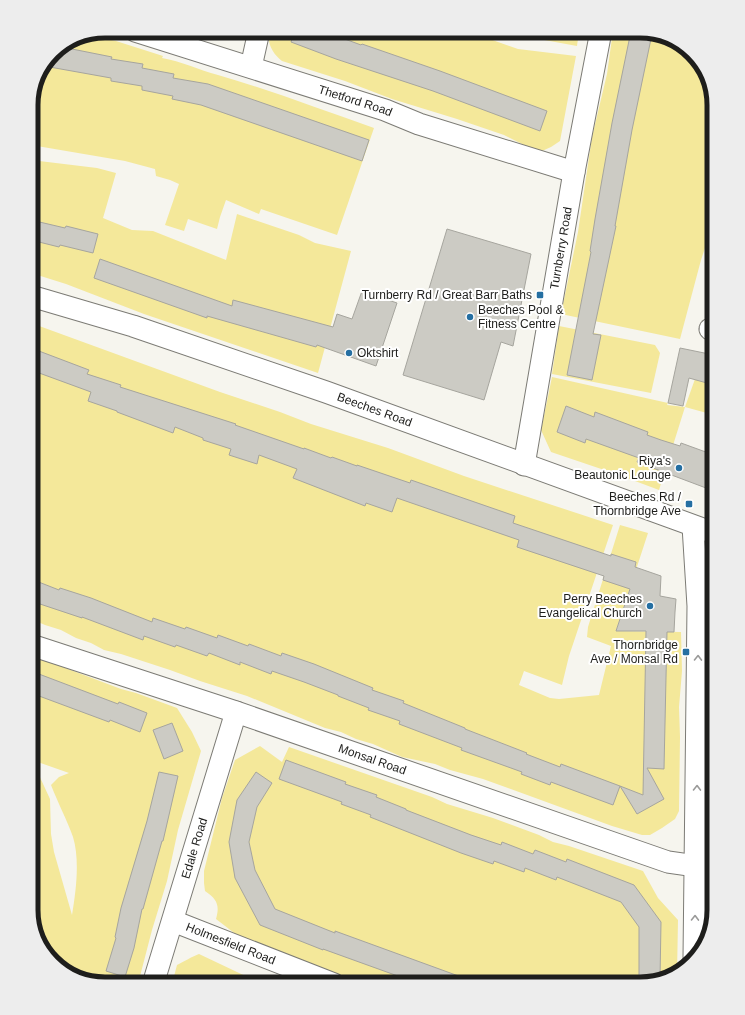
<svg xmlns="http://www.w3.org/2000/svg" width="745" height="1015" font-family="Helvetica,sans-serif">
<style>
.green{fill:#f4e89a;fill-rule:evenodd}
.building{fill:#cccbc4;stroke:#a6a59e}
.lines{fill:none;stroke-linecap:round;stroke-linejoin:round}
.minor-casing{stroke:#7c7b75;stroke-width:23}
.minor{stroke:#fff;stroke-width:21}
.oneway{stroke:#9a9a99}
.poi-dot{fill:#256fa2;stroke:#fff;stroke-width:1.5}
.labels{text-anchor:middle;stroke-width:4;stroke-linejoin:round;paint-order:stroke}
.street-label{font-size:12px;fill:#1e1e1c;stroke:#fff}
.poi-label{font-size:12px;fill:#1e1e1c;stroke:#fff;text-anchor:end}
.rim{fill:none;stroke:#1e1e1c;stroke-width:5}
</style>
<rect width="100%" height="100%" fill="#f6f5ee"/>
<g class="green">
<path d="M 270,31 L 467,31 L 518,49 L 576,56 L 560,141 L 551,147 L 542,151 L 534,150 L 504,135 L 457,119 L 392,99 L 345,81 L 282,61 C 273,54 266,43 270,31 Z"/>
<polygon points="505,31 579,31 577,46 517,35"/>
<polygon points="613,31 645,31 677,41 704,68 714,105 713,211 706,245 701,260 680,339 561,314 578,232 592,137 607,74"/>
<path d="M 92,36 L 116,41 L 163,56 L 162,58 C 181,61 199,70 218,75 C 270,90 322,110 374,128 L 337,235 L 261,209 L 259,214 L 226,200 L 220,217 L 217,229 L 188,219 L 184,231 L 165,225 L 179,184 L 170,180 L 156,176 L 155,169 L 125,161 L 31,145 L 31,100 L 39,72 L 56,49 Z"/>
<polygon points="31,160 97,168 116,173 103,218 132,230 153,231 226,260 237,214 299,235 315,243 351,251 318,373 144,314 66,284 31,273"/>
<polygon points="31,323 220,392 280,412 311,424 388,448 464,476 613,525 569,656 562,685 524,671 519,685 550,698 559,699 599,695 611,646 587,637 588,627 620,525 648,533 616,631 681,632 682,671 679,707 680,737 679,811 675,819 662,828 650,835 642,835 612,826 483,779 450,770 435,764 402,757 373,744 356,739 341,732 325,728 247,696 200,681 170,670 121,654 104,650 91,643 76,638 61,630 45,625 31,619"/>
<polygon points="559,326 655,345 660,353 651,393 552,374"/>
<polygon points="552,377 668,403 667,405 685,407 695,379 714,385 714,415 685,407 659,490 619,475 551,452 541,430"/>
<path d="M 31,655 L 121,689 L 136,693 L 177,708 L 192,732 L 201,751 L 178,830 L 167,881 L 152,930 L 138,984 L 100,984 L 68,974 L 41,947 L 31,910 ZM 32,760 L 69,773 L 59,777 L 51,785 C 58,803 67,820 73,837 C 80,860 76,891 72,915 L 54,852 L 51,834 L 50,799 Z"/>
<path d="M 260,746 L 282,762 L 289,747 L 432,797 L 447,804 L 493,818 L 539,835 L 553,842 L 569,846 L 643,871 L 658,898 L 678,920 L 677,974 L 640,984 L 367,984 L 302,962 L 242,939 L 216,919 C 220,905 217,899 205,891 L 204,883 L 204,871 L 222,798 L 235,760 Z"/>
<path d="M 199,954 L 258,982 L 263,984 L 172,984 L 177,965 C 183,962 193,956 199,954 Z"/>
</g>
<g class="building">
<polygon points="295,31 323,31 361,45 362,44 440,71 547,111 540,131 433,91 336,59 291,42"/>
<polygon points="631,31 652,34 632,130 615,226 616,226 593,334 601,335 592,380 567,375 591,252 590,251 595,219 612,123"/>
<polygon points="62,47 112,57 111,59 143,64 142,68 174,74 173,78 208,84 369,140 362,161 201,105 172,99 173,96 142,90 142,86 111,81 111,78 44,66 56,49"/>
<polygon points="31,220 65,228 66,226 98,234 93,253 60,245 59,247 31,240"/>
<polygon points="447,229 531,254 513,346 501,342 484,400 403,375"/>
<polygon points="100,259 232,306 233,300 333,327 337,314 352,319 362,291 397,303 376,366 317,345 316,347 207,316 207,318 94,278"/>
<polygon points="31,348 89,370 87,374 121,385 120,387 236,424 235,425 304,449 304,448 331,458 332,457 357,466 357,465 410,483 411,480 515,516 513,523 611,556 611,554 636,562 635,567 661,576 660,596 676,599 675,612 674,632 667,632 664,769 647,768 664,799 637,814 620,786 643,795 646,631 616,631 630,589 603,580 604,576 517,547 519,540 397,498 392,512 366,503 365,506 293,478 297,469 259,455 257,464 229,455 231,449 203,440 203,438 175,427 173,433 117,412 117,411 88,401 91,392 31,370"/>
<polygon points="680,348 714,355 714,385 689,378 683,406 668,403"/>
<polygon points="566,406 594,417 595,412 648,432 647,435 661,440 680,446 681,443 714,455 714,491 637,462 639,458 586,439 585,443 557,432"/>
<polygon points="31,579 59,590 60,588 91,598 152,622 153,618 185,629 186,627 217,638 218,635 248,646 249,644 281,656 282,653 314,664 373,688 372,690 404,701 403,703 465,728 465,729 527,753 526,754 560,767 561,764 620,786 613,805 551,782 550,785 521,774 522,772 461,750 462,748 399,724 400,721 368,710 369,708 338,696 338,695 304,682 272,671 271,674 240,662 240,665 209,653 207,656 176,645 175,647 144,636 143,640 82,617 82,618 31,601"/>
<polygon points="31,671 118,704 119,702 147,713 140,732 110,720 109,722 31,693"/>
<polygon points="172,723 183,751 164,759 153,730"/>
<polygon points="286,760 346,782 345,784 377,795 376,797 406,809 406,810 471,835 501,845 502,842 533,854 535,850 566,862 567,859 634,885 661,922 660,979 639,984 639,927 621,902 557,877 556,880 525,868 524,872 494,861 493,864 461,853 370,817 371,815 341,804 342,802 279,779"/>
<polygon points="159,772 178,776 163,841 162,841 143,909 142,909 134,948 125,977 106,971 116,938 115,937 121,908 147,821"/>
<polygon points="256,772 272,783 257,807 249,842 255,870 275,909 335,933 335,931 475,982 475,984 420,984 323,949 323,950 260,925 235,878 229,842 237,800"/>
</g>
<g class="lines">
<g class="minor-casing">
<g id="minor">
<path id="s1" d="M 135,31 L 385,110 L 419,124 L 574,172"/>
<polyline points="251,67 259,31"/>
<path id="s2" d="M 31,296 L 133,326 L 326,392 L 714,533"/>
<polyline points="710,329 714,330"/>
<path id="s3" d="M 524,465 L 574,172 L 601,31"/>
<polyline points="693,526 698,606 694,957"/>
<path id="s4" d="M 31,645 L 236,712 L 668,862 L 696,866 L 714,866"/>
<path id="s5" d="M 173,921 L 334,984"/>
<path id="s6" d="M 153,984 L 236,712"/>
</g>
</g>
<use href="#minor" class="minor"/>
</g>
<defs><path id="oneway-chevron" d="M-2-3.5L2.5 0L-2 3.5" fill="none" stroke-width="1.6" stroke-linecap="round" stroke-linejoin="round"/></defs>
<g class="oneway">
<use href="#oneway-chevron" transform="translate(698 658) rotate(-89)"/>
<use href="#oneway-chevron" transform="translate(697 788) rotate(-89)"/>
<use href="#oneway-chevron" transform="translate(695 918) rotate(-89)"/>
</g>
<g class="poi-dot">
<rect x="536" y="291" width="8" height="8" rx="2"/>
<circle cx="470" cy="317" r="4"/>
<circle cx="349" cy="353" r="4"/>
<circle cx="679" cy="468" r="4"/>
<rect x="685" y="500" width="8" height="8" rx="2"/>
<circle cx="650" cy="606" r="4"/>
<rect x="682" y="648" width="8" height="8" rx="2"/>
</g>
<g class="labels">
<g class="street-label">
<text dy="4" stroke="none"><textPath href="#s1" startOffset="231">Thetford Road</textPath></text>
<text dy="4" stroke="none"><textPath href="#s3" startOffset="220">Turnberry Road</textPath></text>
<text dy="4" stroke="none"><textPath href="#s2" startOffset="362">Beeches Road</textPath></text>
<text dy="4" stroke="none"><textPath href="#s4" startOffset="360">Monsal Road</textPath></text>
<text dy="4" stroke="none"><textPath href="#s6" startOffset="142">Edale Road</textPath></text>
<text dy="4" stroke="none"><textPath href="#s5" startOffset="62">Holmesfield Road</textPath></text>
</g>
<g class="poi-label">
<text x="532" y="299">Turnberry Rd / Great Barr Baths</text>
<text x="478" y="314" text-anchor="start">Beeches Pool &amp;<tspan x="478" dy="14">Fitness Centre</tspan></text>
<text x="357" y="357" text-anchor="start">Oktshirt</text>
<text x="671" y="465">Riya's<tspan x="671" dy="14">Beautonic Lounge</tspan></text>
<text x="681" y="501">Beeches Rd /<tspan x="681" dy="14">Thornbridge Ave</tspan></text>
<text x="642" y="603">Perry Beeches<tspan x="642" dy="14">Evangelical Church</tspan></text>
<text x="678" y="649">Thornbridge<tspan x="678" dy="14">Ave / Monsal Rd</tspan></text>
</g>
</g>
<path d="M0 0H745V1015H0ZM105 38H640A67 67 0 0 1 707 105V910A67 67 0 0 1 640 977H105A67 67 0 0 1 38 910V105A67 67 0 0 1 105 38Z" fill="#ededed" fill-rule="evenodd"/>
<path class="rim" d="M105 38H640A67 67 0 0 1 707 105V910A67 67 0 0 1 640 977H105A67 67 0 0 1 38 910V105A67 67 0 0 1 105 38Z"/>
</svg>
